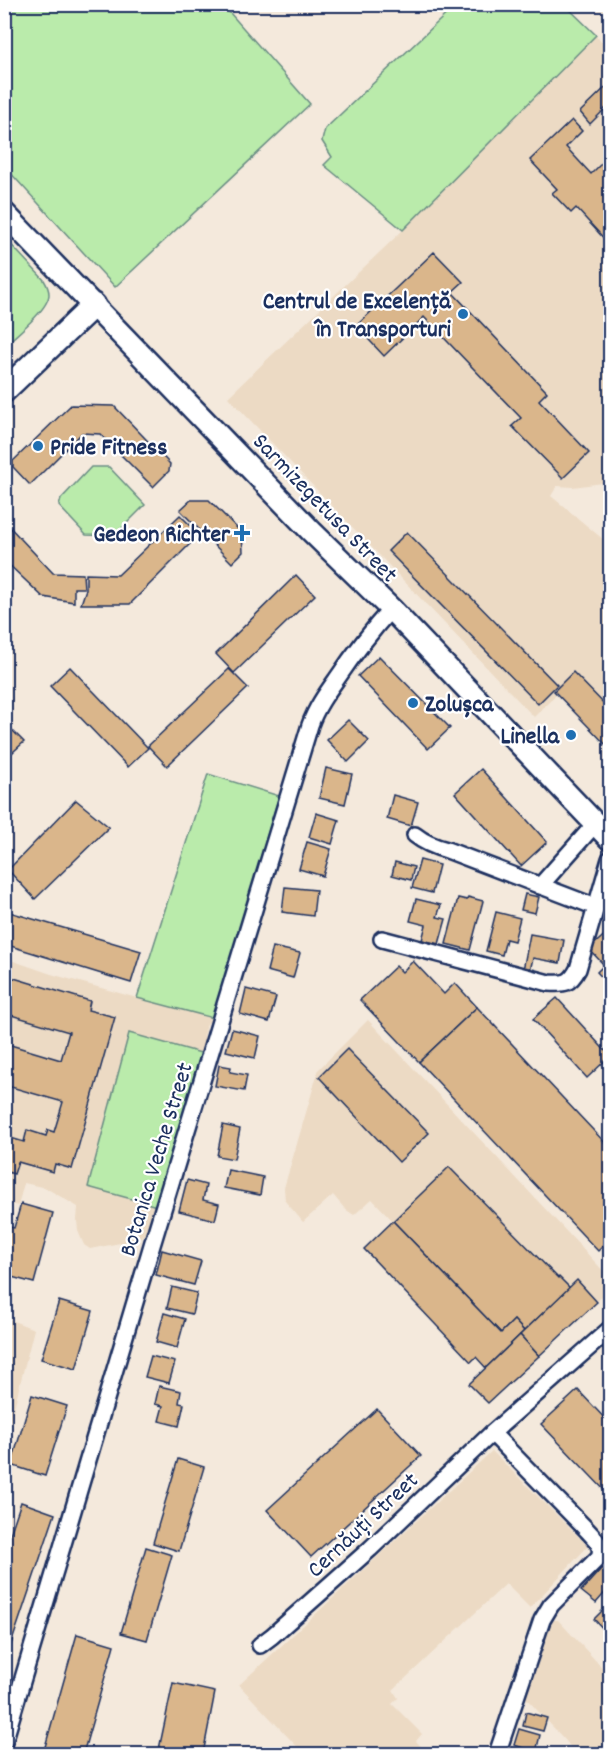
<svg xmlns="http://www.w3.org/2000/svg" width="615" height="1759" font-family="Dekko,sans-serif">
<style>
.built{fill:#ecdac4}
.green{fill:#baebab;stroke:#6a8d84;stroke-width:1.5}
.building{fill:#dab68b;stroke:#1b2f5e;stroke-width:1.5}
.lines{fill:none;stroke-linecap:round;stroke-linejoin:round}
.minor-casing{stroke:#1b2f5e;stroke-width:20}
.secondary-casing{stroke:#1b2f5e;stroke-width:26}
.primary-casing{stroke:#1b2f5e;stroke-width:27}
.minor{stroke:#fff;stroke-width:15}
.secondary{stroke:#fff;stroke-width:21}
.primary{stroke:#fff;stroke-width:22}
.poi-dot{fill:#1f6fb2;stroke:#fff;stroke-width:2}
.labels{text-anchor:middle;stroke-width:4.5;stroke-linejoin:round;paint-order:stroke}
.poi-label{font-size:24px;font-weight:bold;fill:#1b2f5e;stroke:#fff;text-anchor:end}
.street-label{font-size:24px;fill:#1b2f5e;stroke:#fff}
</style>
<rect width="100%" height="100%" fill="#f4e9dc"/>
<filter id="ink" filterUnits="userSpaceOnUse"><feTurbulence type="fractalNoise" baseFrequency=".0167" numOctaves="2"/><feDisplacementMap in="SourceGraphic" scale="12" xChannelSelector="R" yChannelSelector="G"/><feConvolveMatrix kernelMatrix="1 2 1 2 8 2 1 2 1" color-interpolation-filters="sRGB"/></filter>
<g filter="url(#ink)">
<g class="built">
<polygon points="565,4 610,50 610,482 573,487 557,486 551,496 610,545 610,749 557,694 534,717 228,397 403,230 324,165 332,158 321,141 325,129 456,5"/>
<polygon points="208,774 279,796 213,1018 207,1024 204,1036 208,1038 149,1232 135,1240 90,1249 84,1245 78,1231 77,1220 78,1207 46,1188 24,1183 18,1206 5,1202 5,958 51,974 137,998"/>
<polygon points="368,1020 610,1278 610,1289 539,1356 520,1335 524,1331 501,1333 372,1199 354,1215 345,1209 333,1195 303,1222 285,1201 284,1188 317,1075 317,1071"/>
<polygon points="5,1318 34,1329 5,1443 4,1318"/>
<polygon points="492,1451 588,1546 530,1608 506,1584 393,1690 398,1698 392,1704 422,1734 416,1741 424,1750 420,1754 304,1754 239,1685"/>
<polygon points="552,1620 558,1620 610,1676 610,1754 575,1754 566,1741 523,1695"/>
</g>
<g class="green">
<polygon points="5,4 223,5 310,104 115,287 5,167"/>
<polygon points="456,5 565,5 596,35 403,230 324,165 332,157 322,141 325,129"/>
<path d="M 5,238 L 44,280 C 47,285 49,289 49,294 C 49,309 16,335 5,345 Z"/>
<polygon points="91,467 109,467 145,505 114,536 86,535 59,506 61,499"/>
<polygon points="208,774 279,796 213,1018 137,998"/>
<polygon points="129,1033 201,1053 157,1206 88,1187"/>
</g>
<g class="building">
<polygon points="610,83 610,104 590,124 580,112"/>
<polygon points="572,120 582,131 566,147 591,174 610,155 610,245 576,208 571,213 552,193 557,189 530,160"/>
<polygon points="434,252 463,282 452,292 547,392 539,400 589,453 563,478 512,426 521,418 424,317 384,356 356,326"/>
<polygon points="71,405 114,406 170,464 169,471 153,487 100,434 82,433 30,485 13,467 13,461"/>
<polygon points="191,500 209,500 242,533 243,552 232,563 180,510"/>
<polygon points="180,515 194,529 194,537 190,541 192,542 130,604 81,604 86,589 86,574 118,575"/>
<polygon points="4,521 53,573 83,574 84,588 74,588 74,602 43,597 4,560"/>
<polygon points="407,532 557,685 538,704 388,551"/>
<polygon points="296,575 315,595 234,673 216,654"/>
<polygon points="379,656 450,728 428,749 358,676"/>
<polygon points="70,667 148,748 128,767 50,686"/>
<polygon points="229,669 248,688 167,766 148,746"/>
<polygon points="573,672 610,710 610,749 554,691"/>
<polygon points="348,720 369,741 348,762 327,740"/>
<polygon points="4,722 24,742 4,760"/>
<polygon points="326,768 352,774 345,804 319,798"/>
<polygon points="481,769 547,842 521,866 455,793"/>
<polygon points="393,795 418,802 411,826 387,819"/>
<polygon points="76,800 109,827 35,899 8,870"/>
<polygon points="316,813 339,820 332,844 309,837"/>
<polygon points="307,842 331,849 323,876 299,869"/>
<polygon points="420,860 439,865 432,893 412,888"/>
<polygon points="395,862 414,867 411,880 392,875"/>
<polygon points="285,887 316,890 313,916 282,912"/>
<polygon points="525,894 539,897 535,913 521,910"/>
<polygon points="468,897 483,901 470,950 446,944 458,898 467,900"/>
<polygon points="416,899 441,905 437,917 446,919 439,944 422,940 426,925 410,921"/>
<polygon points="6,911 141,951 131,983 4,944 4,917"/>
<polygon points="496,912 520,918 514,941 506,939 502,955 486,951"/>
<polygon points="610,930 610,986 597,972 604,965 589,949"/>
<polygon points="530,934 564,940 560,963 533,958 530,971 523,970"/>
<polygon points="273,947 300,953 293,978 267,971"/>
<polygon points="413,961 444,994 455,983 477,1007 419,1062 360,1000 396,966 402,972"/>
<polygon points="4,975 90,1001 88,1010 115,1017 72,1169 55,1164 53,1172 18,1162 14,1174 4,1171 4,1136 24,1142 27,1130 46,1136 48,1130 54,1132 63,1102 4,1085 4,1043 61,1060 69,1032 4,1013"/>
<polygon points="246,989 276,997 269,1022 240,1014"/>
<polygon points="557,998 610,1056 587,1078 533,1019"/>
<polygon points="477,1007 610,1148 610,1239 598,1251 419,1062"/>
<polygon points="232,1029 260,1036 255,1058 226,1051"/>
<polygon points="347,1049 429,1133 399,1162 319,1077"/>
<polygon points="219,1065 231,1067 230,1072 247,1075 244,1091 215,1086"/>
<polygon points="223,1125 240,1129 234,1159 217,1156"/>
<polygon points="449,1167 558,1278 559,1277 570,1288 524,1331 514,1320 501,1333 393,1221"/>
<polygon points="228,1170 263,1177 260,1195 224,1188"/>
<polygon points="187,1180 206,1185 203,1200 219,1204 215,1220 179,1211"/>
<polygon points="21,1204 53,1213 34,1283 4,1275 4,1254 6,1248 4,1248 4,1226 14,1228"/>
<polygon points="393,1221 501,1333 514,1320 524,1331 486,1368 476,1357 471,1362 364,1249"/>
<polygon points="162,1250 201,1261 194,1285 156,1275"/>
<polygon points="577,1280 597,1302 539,1356 520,1335"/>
<polygon points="172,1287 197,1293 192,1314 167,1308"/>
<polygon points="59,1301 93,1311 76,1369 41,1359"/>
<polygon points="164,1313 185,1319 177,1348 156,1342"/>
<polygon points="520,1335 539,1356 488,1403 469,1384"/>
<polygon points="151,1356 175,1362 169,1383 145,1377"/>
<polygon points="159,1386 181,1391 179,1403 184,1404 179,1426 159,1421 163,1406 155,1404"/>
<polygon points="578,1390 610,1424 610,1496 541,1424"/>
<polygon points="32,1395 67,1406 45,1476 11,1465"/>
<polygon points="377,1409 421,1456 311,1557 267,1510"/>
<polygon points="178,1459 204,1467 179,1551 153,1543"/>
<polygon points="21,1502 55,1514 4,1665 4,1552"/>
<polygon points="146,1547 172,1555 147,1640 121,1633"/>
<polygon points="602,1568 610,1575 610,1587 596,1603 581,1591"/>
<polygon points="610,1603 610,1636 594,1619"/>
<polygon points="77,1634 114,1645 83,1754 43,1754"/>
<polygon points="173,1683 215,1692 203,1754 158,1754"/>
<polygon points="526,1712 547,1718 543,1731 523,1726"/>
<polygon points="519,1729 540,1735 536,1752 514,1745"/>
</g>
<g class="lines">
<g class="minor-casing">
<g id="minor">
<path d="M 415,835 C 425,843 435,847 447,850 L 596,907"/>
<polyline points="540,886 595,824"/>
<path d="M 382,939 L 549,983 C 565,984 570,984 578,969 L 610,859"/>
<path d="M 492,1433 L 587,1530 C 595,1539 604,1546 599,1557 L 551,1605 L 542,1620 L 497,1754"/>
<polyline points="260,1645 272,1636 370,1549 492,1433 610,1329"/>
<path d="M 4,1742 L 152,1245 L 310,725 C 316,708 326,694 336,680 C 353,655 371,631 391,609"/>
</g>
</g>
<g class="secondary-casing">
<polyline id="secondary" points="4,213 311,531 391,609 610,839"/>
</g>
<g class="primary-casing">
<polyline id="primary" points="4,391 94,305"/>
</g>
<use href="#minor" class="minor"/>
<use href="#secondary" class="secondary"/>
<use href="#primary" class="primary"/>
</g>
</g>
<g class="poi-dot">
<circle cx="463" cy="314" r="6"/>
<circle cx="38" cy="446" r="6"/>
<path d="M239 524h6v6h6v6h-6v6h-6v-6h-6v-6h6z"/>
<circle cx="413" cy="703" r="6"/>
<circle cx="571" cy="735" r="6"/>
</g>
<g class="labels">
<g class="poi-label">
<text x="451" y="308">Centrul de Excelență<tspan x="451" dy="28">în Transporturi</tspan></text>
<text x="50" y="454" text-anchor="start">Pride Fitness</text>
<text x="230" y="541">Gedeon Richter</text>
<text x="425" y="711" text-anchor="start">Zolușca</text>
<text x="559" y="743">Linella</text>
</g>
<g class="street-label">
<text transform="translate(326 507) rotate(46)" y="8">Sarmizegetusa Street</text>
<text transform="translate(155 1159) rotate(-73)" y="8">Botanica Veche Street</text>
<text transform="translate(362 1524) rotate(-43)" y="8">Cernăuți Street</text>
</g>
</g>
<rect width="615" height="1759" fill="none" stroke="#fff" stroke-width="24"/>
<rect x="12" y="12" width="591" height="1735" fill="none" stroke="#1b2f5e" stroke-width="2" filter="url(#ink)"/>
</svg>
